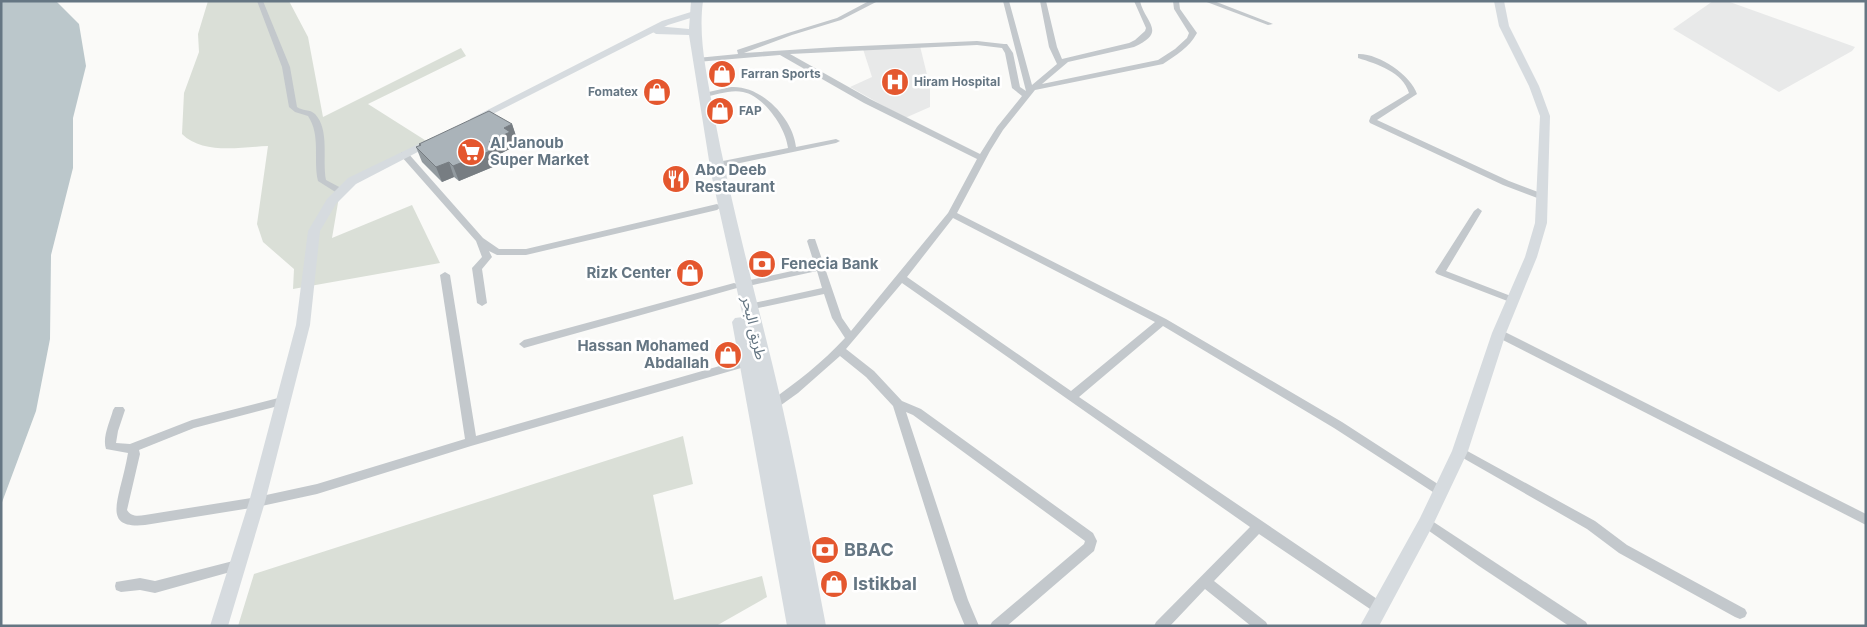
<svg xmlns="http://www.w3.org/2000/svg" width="1867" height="627" font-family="Inter,'Noto Sans Arabic',sans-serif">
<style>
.built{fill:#e8e9e9}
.green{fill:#dadfd7}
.water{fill:#bbc7cb}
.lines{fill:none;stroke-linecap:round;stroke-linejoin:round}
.street{fill:#c3c8cc;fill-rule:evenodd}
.secondary{fill:#d6dbdf;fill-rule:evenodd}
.highway{fill:#d6dbdf;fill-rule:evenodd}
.wall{fill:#929a9f}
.shaded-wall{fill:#777d82}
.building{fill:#aab3b9;stroke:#777d82}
.labels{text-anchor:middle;stroke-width:5;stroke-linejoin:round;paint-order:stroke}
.far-poi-label{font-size:12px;font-weight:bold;fill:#657683;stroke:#fff;text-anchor:start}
.poi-label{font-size:15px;font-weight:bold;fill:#657683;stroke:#fff;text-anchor:start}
.street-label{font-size:15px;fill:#657683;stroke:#fff}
.near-poi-label{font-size:18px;font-weight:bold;fill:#657683;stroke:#fff;text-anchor:start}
</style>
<rect width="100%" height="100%" fill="#fafaf8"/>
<g class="built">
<polygon points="1713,1 1727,1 1855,47 1852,51 1779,92 1673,29"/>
<polygon points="920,46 930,87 930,107 905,118 850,87 872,77 863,49"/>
</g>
<g class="green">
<path d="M 208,1 L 289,1 L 308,37 L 323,117 L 461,48 L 466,56 L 368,104 L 428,142 L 340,191 L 332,238 L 412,205 L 440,263 L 293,289 L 294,269 L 263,242 L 257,224 L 268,146 C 241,147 203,155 182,134 L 184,93 L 199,52 L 198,34 Z"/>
<polygon points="683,436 693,484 653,495 674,600 762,576 767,597 716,626 238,626 254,574"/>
</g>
<polygon class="water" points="1,1 56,1 79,24 86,66 73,118 73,168 51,255 50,339 36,411 1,505"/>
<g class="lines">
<g class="street">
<path d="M 257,1 L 263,1 L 290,67 L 297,107 C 302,111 310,109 315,114 C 330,130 322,160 326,180 L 343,189 L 344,191 L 343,193 L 337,193 L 318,181 C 313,160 321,135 308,116 L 295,112 L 289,107 L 282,67 Z"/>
<path d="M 869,1 L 878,1 L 841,20 L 792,35 L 744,53 L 837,47 L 977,41 L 1004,44 L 1007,44 L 1013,53 L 1020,87 L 1026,91 L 1003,1 L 1009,1 L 1032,85 L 1057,64 L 1049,47 L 1040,1 L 1046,1 L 1057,47 L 1062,59 L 1129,43 L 1135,40 L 1145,31 L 1146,28 L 1134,1 L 1140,1 C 1145,23 1168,32 1134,47 L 1068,62 L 1042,84 L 1158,60 L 1175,49 L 1187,38 L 1189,33 L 1174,9 L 1173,1 L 1179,1 L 1180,9 L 1197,33 C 1189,48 1176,55 1163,64 L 1035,90 L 1003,130 L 990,151 L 957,213 L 1166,319 L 1342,422 L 1444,488 L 1446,491 L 1444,494 L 1440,496 L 1436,494 L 1334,428 L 1163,326 L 1079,397 L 1383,603 L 1385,607 L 1383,611 L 1378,613 L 1373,611 L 1259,534 L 1214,581 L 1266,622 L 1268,626 L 1251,626 L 1205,589 L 1170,626 L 1154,626 L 1156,622 L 1250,527 L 902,283 L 846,349 L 874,371 L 902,401 L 921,409 L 1093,533 L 1097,541 L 1094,551 L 1007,626 L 990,626 L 992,622 L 1084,544 L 1085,541 L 913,415 L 906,412 L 968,600 L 979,626 L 965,626 L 954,600 L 893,406 L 866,377 L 840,356 L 798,393 L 777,408 L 769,408 L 768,405 L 769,402 C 796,383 823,362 845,338 L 832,318 L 824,294 L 749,310 L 744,307 L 749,304 L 822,288 L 817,271 L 744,287 L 741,286 L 739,284 L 741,282 L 815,266 L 807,241 L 809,239 L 815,239 L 842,318 L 851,331 L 948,213 L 977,159 L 864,103 L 780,55 L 697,62 L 693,60 L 697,58 L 738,54 L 737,50 L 788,33 L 837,18 ZM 977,45 L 1002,48 L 1005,53 L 1012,88 L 1022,96 L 997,127 L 980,154 L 870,99 L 790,54 ZM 953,218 L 1155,322 L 1071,391 L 907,277 Z"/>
<polygon points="1204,1 1214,1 1273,24 1268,25"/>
<path d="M 1358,54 C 1378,53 1411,75 1417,94 L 1377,120 L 1509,181 L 1546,195 L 1547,197 L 1546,199 L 1540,199 L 1503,185 L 1370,123 L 1369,121 L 1371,116 L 1409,93 C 1403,72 1377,64 1358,58 Z"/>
<path d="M 731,87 C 761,85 793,118 796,147 L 836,139 L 840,141 L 836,143 L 716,168 L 713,167 L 713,163 L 788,148 C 786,128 764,96 743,92 C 731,89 716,95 704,97 L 700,95 L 704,93 Z"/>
<polygon points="401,152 407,152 483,238 499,249 526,249 717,204 721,207 717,210 526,255 497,255 489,251 492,257 482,269 487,303 482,306 477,303 472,268 482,257 476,241 401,156"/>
<polygon points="1478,208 1482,211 1446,271 1516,298 1518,300 1516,302 1510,302 1437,274 1435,272 1474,211"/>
<path d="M 445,272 L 450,275 L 476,436 L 751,357 L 755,358 L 756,361 L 755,364 L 471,446 L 317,494 L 257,507 L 145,525 C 112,528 114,513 120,488 C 123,476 126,465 128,453 L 106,449 C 102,437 110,422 113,410 L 115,407 L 123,407 L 125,410 L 118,431 L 116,443 L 130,444 L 192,420 L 282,397 L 286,398 L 287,401 L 286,404 L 282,405 L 194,428 L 139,450 L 140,454 L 127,510 C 131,517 138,516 145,515 L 257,497 L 317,484 L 465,439 L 440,275 Z"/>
<polygon points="734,283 737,284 739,286 737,288 524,348 519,344 524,340"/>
<polygon points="1499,329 1866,514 1866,525 1495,336 1494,333"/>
<polygon points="1460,447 1595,521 1627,545 1745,609 1747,613 1745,617 1740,619 1735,617 1619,553 1587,529 1456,454 1454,451 1456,448"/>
<polygon points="1426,517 1586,622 1588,626 1569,626 1479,566 1422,526 1420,522 1422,518"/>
<polygon points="237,560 241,561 243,565 241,569 155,593 140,590 121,592 116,590 115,586 116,582 140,578 155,581"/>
</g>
<g class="secondary">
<polygon points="1494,1 1504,1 1509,26 1539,86 1550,116 1547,223 1537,257 1506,333 1468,451 1432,527 1379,626 1360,626 1420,518 1452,451 1492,333 1525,257 1535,223 1540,116 1529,86 1499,26"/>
<polygon points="694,11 697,12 697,16 668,25 479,121 475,122 470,119 662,21"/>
<polygon points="433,137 439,140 437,142 356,184 336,204 320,231 310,325 265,502 228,626 210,626 249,502 296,325 308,231 327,199 348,178"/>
</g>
<path class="highway" d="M 691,1 L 703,1 C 698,38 707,74 713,110 C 729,196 752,281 773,367 C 794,452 809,539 826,626 L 787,626 L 732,322 L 735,318 L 743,317 L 711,173 L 689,35 L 656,34 L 650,30 L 656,26 L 689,29 Z"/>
</g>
<polygon class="wall" points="512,124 517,139 513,141 515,146 498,155 500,160 499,161 500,164 459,181 454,177 442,182 422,162 416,147 419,146 419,144"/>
<g class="shaded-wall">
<polygon points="512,124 517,139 513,141 515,146 498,155 500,160 499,161 500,164 459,181 453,166 489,142 504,128"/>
<polygon points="449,162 454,177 442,182 436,167"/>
</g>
<polygon class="building" points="489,111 512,124 504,128 510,132 489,142 494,146 491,147 495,149 453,166 449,162 436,167 416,147 421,145 419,144"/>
<defs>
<g id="shop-disc" transform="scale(1.4375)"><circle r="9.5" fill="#e4572e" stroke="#fff"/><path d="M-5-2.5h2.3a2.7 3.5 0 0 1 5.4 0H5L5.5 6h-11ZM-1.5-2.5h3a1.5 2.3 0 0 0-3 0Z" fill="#fff"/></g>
<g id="hospital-disc" transform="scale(1.4375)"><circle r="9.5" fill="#e4572e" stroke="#fff"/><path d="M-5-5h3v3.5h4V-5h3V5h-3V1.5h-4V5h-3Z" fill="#fff"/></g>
<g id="supermarket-disc" transform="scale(1.4375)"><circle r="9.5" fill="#e4572e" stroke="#fff"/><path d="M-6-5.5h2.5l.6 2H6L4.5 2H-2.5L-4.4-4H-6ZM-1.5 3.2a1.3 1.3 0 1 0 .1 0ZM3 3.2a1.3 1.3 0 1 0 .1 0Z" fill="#fff"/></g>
<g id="restaurant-disc" transform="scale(1.4375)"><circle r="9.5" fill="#e4572e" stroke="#fff"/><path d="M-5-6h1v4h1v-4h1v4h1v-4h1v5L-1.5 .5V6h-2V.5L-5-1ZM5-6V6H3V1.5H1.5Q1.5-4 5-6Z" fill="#fff"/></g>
<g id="bank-disc" transform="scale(1.4375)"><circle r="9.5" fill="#e4572e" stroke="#fff"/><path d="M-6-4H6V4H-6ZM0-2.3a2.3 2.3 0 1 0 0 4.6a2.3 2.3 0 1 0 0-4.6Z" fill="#fff"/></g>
</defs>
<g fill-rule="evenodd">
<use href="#shop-disc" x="722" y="74"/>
<use href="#hospital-disc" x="895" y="82"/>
<use href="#shop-disc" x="657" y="92"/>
<use href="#shop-disc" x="720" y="111"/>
<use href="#supermarket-disc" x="471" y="152"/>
<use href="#restaurant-disc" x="676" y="179"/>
<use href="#bank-disc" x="762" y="264"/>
<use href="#shop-disc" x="690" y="273"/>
<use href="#shop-disc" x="728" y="355"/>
<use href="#bank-disc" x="825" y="550"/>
<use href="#shop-disc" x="834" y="584"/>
</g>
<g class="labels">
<g class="far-poi-label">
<text x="741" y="78">Farran Sports</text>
<text x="914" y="86">Hiram Hospital</text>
<text x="638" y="96" text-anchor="end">Fomatex</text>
<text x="739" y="115">FAP</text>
</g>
<g class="poi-label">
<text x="490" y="148">Al Janoub<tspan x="490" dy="17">Super Market</tspan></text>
<text x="695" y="175">Abo Deeb<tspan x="695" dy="17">Restaurant</tspan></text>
<text x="781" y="269">Fenecia Bank</text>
<text x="671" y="278" text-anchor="end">Rizk Center</text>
<text x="709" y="351" text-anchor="end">Hassan Mohamed<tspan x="709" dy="17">Abdallah</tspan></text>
</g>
<g class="street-label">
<text transform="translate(754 328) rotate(77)" y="5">طريق البحر</text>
</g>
<g class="near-poi-label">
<text x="844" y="556">BBAC</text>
<text x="853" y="590">Istikbal</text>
</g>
</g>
<rect width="1867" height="627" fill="none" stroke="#657683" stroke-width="5"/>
</svg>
